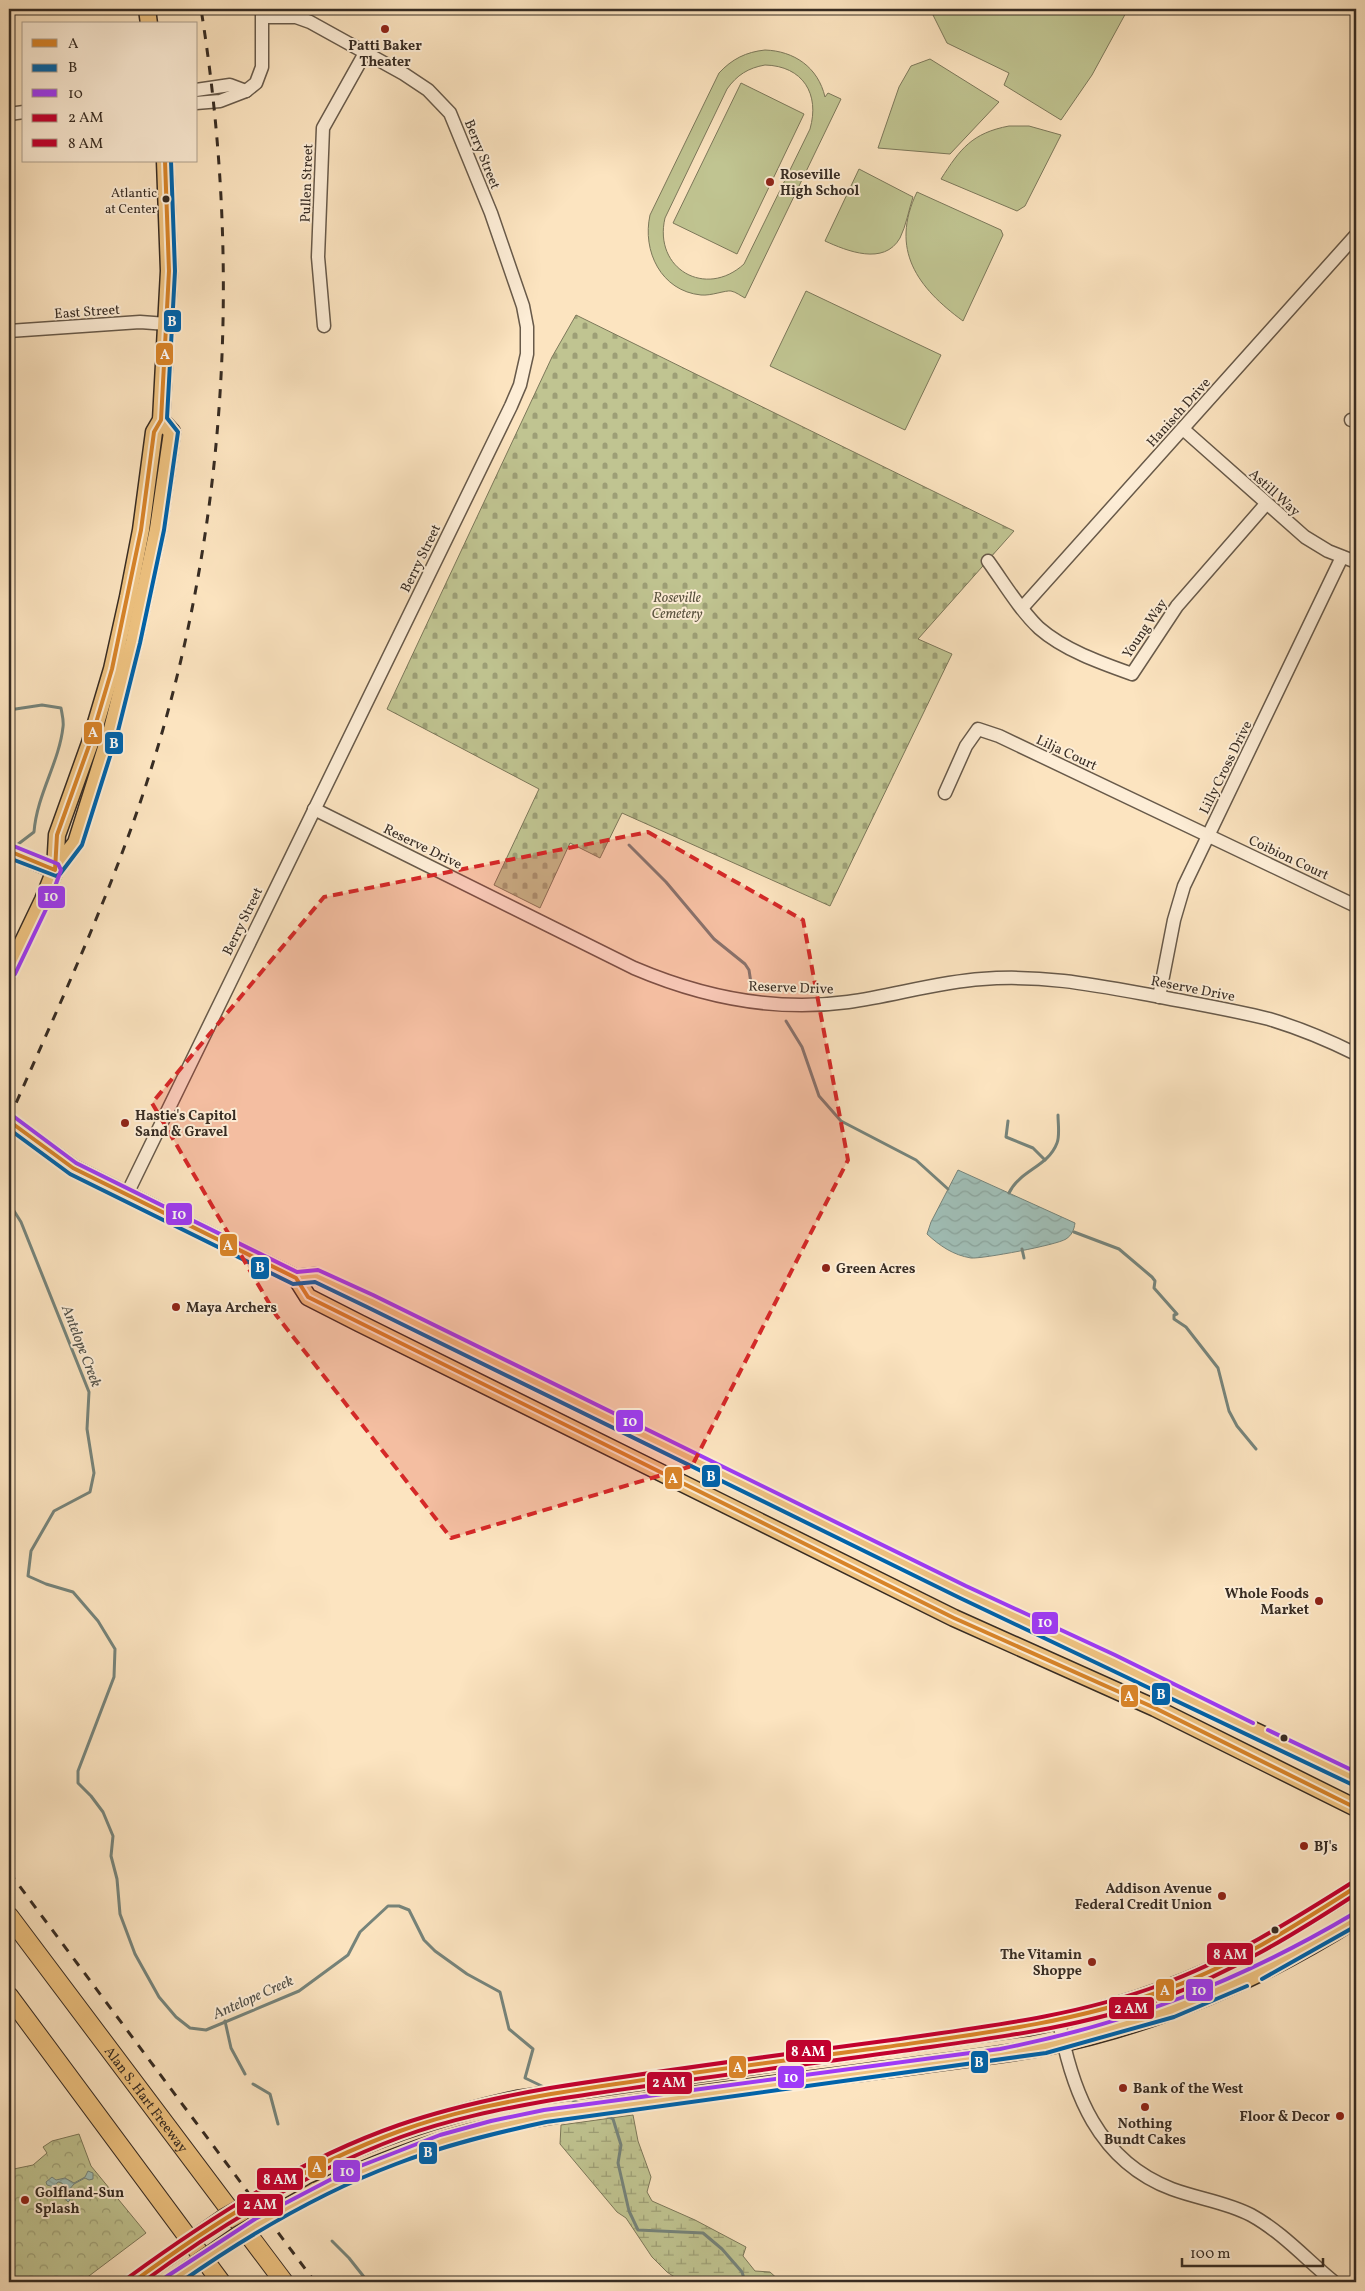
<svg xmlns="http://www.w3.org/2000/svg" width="1365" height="2291" font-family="Vollkorn,serif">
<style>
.wetland{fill:url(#wetland-marsh);stroke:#7c785a}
.cemetery{fill:url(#cemetery-stones);stroke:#7c785a}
.park{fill:url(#park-crowns);stroke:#7c785a}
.pitch{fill:#c0c491;stroke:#7c785a;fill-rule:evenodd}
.water{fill:url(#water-waves);stroke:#76847b}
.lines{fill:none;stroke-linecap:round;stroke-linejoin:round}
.stream{stroke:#76847b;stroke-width:3}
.minor-casing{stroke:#685a4a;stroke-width:15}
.major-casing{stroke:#372c23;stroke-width:19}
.highway-casing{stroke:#372c23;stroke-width:20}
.minor{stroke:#fdedd6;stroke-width:12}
.major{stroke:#eec280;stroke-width:16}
.highway{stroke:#eec280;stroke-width:18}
.rail{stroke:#372c23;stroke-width:3;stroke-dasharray:9 9;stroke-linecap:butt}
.major-bridge-casing{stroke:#372c23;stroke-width:19;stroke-linecap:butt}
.major-bridge{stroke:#eec280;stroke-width:16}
.bus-1-casing{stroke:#fdedd6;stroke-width:8}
.bus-2-casing{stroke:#fdedd6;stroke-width:8}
.bus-3-casing{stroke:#fdedd6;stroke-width:8}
.bus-4-casing{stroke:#fdedd6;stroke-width:8}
.bus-5-casing{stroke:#fdedd6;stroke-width:8}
.bus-1{stroke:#d88429;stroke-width:4}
.bus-2{stroke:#0063aa;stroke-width:4}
.bus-3{stroke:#9f3af8;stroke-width:4}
.bus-4{stroke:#c2002e;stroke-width:4}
.bus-5{stroke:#c2002e;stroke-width:4}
.marked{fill:#d62828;fill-opacity:0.2;stroke:#d62828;stroke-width:4;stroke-dasharray:10 6;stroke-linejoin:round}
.poi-dot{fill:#8f2418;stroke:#fdedd6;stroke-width:2}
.bus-dot{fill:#372c23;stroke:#fdedd6;stroke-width:2}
.labels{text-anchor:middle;stroke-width:4;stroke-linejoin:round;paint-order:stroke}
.bus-label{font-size:13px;fill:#372c23;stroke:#fdedd6;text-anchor:end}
.poi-label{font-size:14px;font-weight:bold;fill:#372c23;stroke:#fdedd6;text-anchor:start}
.street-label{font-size:14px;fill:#372c23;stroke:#fdedd6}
.park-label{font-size:14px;font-style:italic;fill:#59523e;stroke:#fdedd6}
.water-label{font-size:15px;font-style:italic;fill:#515048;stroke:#fdedd6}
.line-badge{stroke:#fdedd6;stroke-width:2}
.badge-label{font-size:14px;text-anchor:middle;font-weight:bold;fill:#fff}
</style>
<defs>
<pattern id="wetland-marsh" width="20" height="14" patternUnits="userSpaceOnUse" patternTransform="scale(1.25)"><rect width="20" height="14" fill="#c0c491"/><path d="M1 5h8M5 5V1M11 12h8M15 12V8" fill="none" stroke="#9d9f76"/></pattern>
<pattern id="cemetery-stones" width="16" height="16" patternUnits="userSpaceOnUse" patternTransform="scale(1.25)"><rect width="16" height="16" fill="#c0c491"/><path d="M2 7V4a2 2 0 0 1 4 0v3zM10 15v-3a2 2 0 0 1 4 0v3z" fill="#9d9f76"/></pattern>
<pattern id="park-crowns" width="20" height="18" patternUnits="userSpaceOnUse" patternTransform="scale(1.25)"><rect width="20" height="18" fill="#c0c491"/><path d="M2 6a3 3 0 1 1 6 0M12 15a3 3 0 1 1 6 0" fill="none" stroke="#9d9f76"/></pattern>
<pattern id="water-waves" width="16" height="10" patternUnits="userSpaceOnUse" patternTransform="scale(1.25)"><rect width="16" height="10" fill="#a0beb6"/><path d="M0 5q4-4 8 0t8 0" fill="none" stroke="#8aa39c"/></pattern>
</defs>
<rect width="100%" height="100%" fill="#fce4c0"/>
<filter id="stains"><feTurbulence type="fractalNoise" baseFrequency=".004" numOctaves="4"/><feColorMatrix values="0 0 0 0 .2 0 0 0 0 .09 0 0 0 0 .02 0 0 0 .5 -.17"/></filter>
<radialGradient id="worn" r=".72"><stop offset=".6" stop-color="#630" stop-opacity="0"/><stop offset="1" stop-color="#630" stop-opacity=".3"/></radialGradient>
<polygon class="wetland" points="633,2115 638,2141 651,2177 647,2192 652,2201 695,2220 746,2247 743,2256 755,2271 770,2272 781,2282 682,2282 667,2272 652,2257 626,2218 617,2212 560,2144 561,2125"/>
<polygon class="cemetery" points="576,315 1014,531 918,639 952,654 830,906 622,813 600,858 570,843 540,908 494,885 539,789 387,709 552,357"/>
<polygon class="park" points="79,2134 91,2166 146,2233 81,2282 9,2282 9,2170 33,2165 47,2153 43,2147 52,2141"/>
<g class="pitch">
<polygon points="930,9 1128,9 1092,75 1061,120 1004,85 1009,73 947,43"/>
<path d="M 765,50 C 794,51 818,67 825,97 L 828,93 L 841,99 L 745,298 C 741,296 736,292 731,291 C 726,290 711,296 701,295 C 661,291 642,251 650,215 L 719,73 C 732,59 746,52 765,50 ZM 765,65 C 803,66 820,94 810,129 L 744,264 C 706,299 653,269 665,218 L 727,89 C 737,75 748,68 765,65 Z"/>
<polygon points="930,59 999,102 950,154 878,148 899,87 911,66"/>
<polygon points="741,83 804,114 737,254 673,223"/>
<path d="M 1009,126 L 1029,126 L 1061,135 L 1025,206 L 1017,211 L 941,179 C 960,149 972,133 1009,126 Z"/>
<path d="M 859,169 L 913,197 C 909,209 906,226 900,238 C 884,266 847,251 825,241 Z"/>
<path d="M 917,192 L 1001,230 L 1003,235 L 963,321 C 918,288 889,250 917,192 Z"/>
<polygon points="806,291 941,355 905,430 770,366"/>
</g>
<g class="water">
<path d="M 958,1170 L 1075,1223 C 1074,1230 1072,1235 1066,1239 C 1057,1245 982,1259 971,1258 C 953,1255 940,1246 927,1234 L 931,1222 Z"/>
<polygon points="88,2171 93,2173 93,2179 89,2180 85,2178 74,2184 68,2191 70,2200 68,2202 66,2200 67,2190 63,2187 62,2183 58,2182 54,2187 47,2185 46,2182 52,2177 56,2180 65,2178 74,2183 85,2177"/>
</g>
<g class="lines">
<g class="stream">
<path d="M 9,710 L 42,705 L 61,708 C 62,714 64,721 63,727 C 59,763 37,794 34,832 L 13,848"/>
<polyline points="629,845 666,882 714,939 745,964 749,970 751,983"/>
<polyline points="786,1021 802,1047 819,1096 841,1121 916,1160 948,1189"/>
<polyline points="1008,1121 1006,1137 1033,1148 1045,1160"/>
<path d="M 1009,1193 C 1020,1170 1048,1167 1057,1143 C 1060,1136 1058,1123 1058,1115"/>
<polyline points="9,1203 21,1222 89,1392 87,1429 94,1473 90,1492 54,1511 31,1551 28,1576 46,1584 73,1592 98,1621 115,1649 114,1677 78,1771 78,1783 91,1796 103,1812 113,1836 111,1856 117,1879 120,1914 135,1954 159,1997 176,2017 190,2028 206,2030 299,1991 314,1980 348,1955 360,1932 388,1906 399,1906 409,1910 424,1940 435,1951 467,1974 500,1992 509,2029 533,2049 525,2078 548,2089"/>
<polyline points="1074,1232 1119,1249 1152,1277 1155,1281 1154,1288 1177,1314 1174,1315 1174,1319 1186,1327 1218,1368 1229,1411 1237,1426 1256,1449"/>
<polyline points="1022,1249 1024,1258"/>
<polyline points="225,2021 231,2048 245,2074"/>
<polyline points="253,2084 270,2094 278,2124"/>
<polyline points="570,2099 582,2105"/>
<polyline points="604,2115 613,2119 621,2145 618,2163 629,2211 638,2230 703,2233 722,2249 742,2272 745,2282"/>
<polyline points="332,2241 349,2258 368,2282"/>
</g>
<g class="minor-casing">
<g id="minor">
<polyline points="196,90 230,85 246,91"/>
<polyline points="196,103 220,101 246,91 256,83 262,67 262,9"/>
<polyline points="9,114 24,112"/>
<polyline points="324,326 318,257 323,128 365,53"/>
<polyline points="9,331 140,322 167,324"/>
<polyline points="1351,420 1356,421"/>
<polyline points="1183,429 1305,537 1328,551 1356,562"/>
<path d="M 988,561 C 1004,583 1019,609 1039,628 C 1064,650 1101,663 1132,674 L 1177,606 L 1266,504"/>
<polyline points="1022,608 1356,235"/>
<polyline points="945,793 966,746 978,729 999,736 1356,906"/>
<path d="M 314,809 L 634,968 C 702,997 774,1012 848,1002 C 893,996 936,982 982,979 C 1045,974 1100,986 1161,997 C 1197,1004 1233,1010 1269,1019 C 1299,1028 1328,1040 1356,1054"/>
<polyline points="1159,997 1174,920 1184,886 1342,557"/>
<polyline points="126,1196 511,406 520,385 527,354 527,327 523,306 491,213 450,113 428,90 404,74 310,22 296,17 263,17"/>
<path d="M 1059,2021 C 1072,2092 1098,2161 1172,2189 C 1199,2199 1226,2202 1251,2215 C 1282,2232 1307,2260 1334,2282"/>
</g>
</g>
<g class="major-casing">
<g id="major">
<polyline points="147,9 149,24"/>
<polyline points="9,851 55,870"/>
<polyline points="55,870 57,835 90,743 112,669 128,597 141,530 154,432 161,420 169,271 165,161"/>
<polyline points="9,971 43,900 55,870 76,843 112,729 134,642 158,529 172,432 161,420"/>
<polyline points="9,1121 73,1168 296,1278 308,1297 359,1323 954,1618 1155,1708 1356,1808"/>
<polyline points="296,1278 316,1276 370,1301 963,1592 1356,1779"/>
<path d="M 307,2171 C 375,2138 444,2115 517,2099 L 1030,2027 C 1099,2013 1168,1992 1232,1960 C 1274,1939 1316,1913 1356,1887"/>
<path d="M 315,2191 C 365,2168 416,2147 468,2133 C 526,2118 586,2110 645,2102 C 737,2088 829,2077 921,2065 C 962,2059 1004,2055 1045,2047 C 1155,2025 1262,1979 1356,1919"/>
<polyline points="133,2282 155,2266"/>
</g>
</g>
<g class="highway-casing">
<g id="highway">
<path id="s1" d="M 9,1916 L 284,2282"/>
<polyline points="9,1996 221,2282"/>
</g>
</g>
<use href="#minor" class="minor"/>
<use href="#major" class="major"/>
<use href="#highway" class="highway"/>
<g class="rail">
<path d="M 9,1119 C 56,1012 106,905 143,794 C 227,542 243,271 201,9"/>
<polyline points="9,1872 315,2282"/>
</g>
<g class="major-bridge-casing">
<g id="major-bridge">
<polyline points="155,2266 225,2217 307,2171"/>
<polyline points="170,2282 238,2235 315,2191"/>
</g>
</g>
<use href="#major-bridge" class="major-bridge"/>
<g class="bus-1-casing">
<g id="bus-1">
<polyline points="9,851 55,870 57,835 90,743 112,669 141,530 154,432 161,420 169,271 165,161"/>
<polyline points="9,1121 73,1168 296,1278 308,1297 954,1618 1155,1708 1356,1808"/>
<path d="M 133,2282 C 216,2221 303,2166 400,2131 C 449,2113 500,2103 551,2094 C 662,2076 774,2062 886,2047 C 978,2034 1071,2023 1159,1992 C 1230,1968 1293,1927 1356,1887"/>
</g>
</g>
<g class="bus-2-casing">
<g id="bus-2">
<polyline points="9,858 56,876 60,874 82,845 118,731 140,643 164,530 178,432 167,418 175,271 171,161"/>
<polyline points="9,1129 70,1174 293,1284 315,1282 367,1307 960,1598 1353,1785"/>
<polyline points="1262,1979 1356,1926"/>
<path d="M 181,2282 C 248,2235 319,2193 396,2164 C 445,2145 495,2133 546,2122 L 1046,2053 L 1174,2017 L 1247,1986"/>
</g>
</g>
<g class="bus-3-casing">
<g id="bus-3">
<polyline points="11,845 58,864 61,870 49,903 15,974"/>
<polyline points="13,1116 76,1163 297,1272 318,1270 373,1295 966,1586 1115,1655 1253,1723"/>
<polyline points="1268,1730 1356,1772"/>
<path d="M 166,2277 L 255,2219 L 345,2172 L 440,2135 L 491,2121 L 544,2110 L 1000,2049 C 1131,2023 1238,1982 1353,1914"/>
</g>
</g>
<g class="bus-4-casing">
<path id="bus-4" d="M 143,2282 C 223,2223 307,2172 401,2137 C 450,2119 501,2109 552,2100 C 666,2082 780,2068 895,2052 C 985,2039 1077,2029 1163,1998 C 1232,1972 1295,1934 1356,1894"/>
</g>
<g class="bus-5-casing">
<path id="bus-5" d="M 129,2277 C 213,2216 301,2159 399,2125 C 448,2108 499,2097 550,2088 C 664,2070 778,2055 892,2040 C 982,2027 1074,2017 1160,1985 C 1229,1960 1291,1921 1353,1882"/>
</g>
<use href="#bus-1" class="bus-1"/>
<use href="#bus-2" class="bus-2"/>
<use href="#bus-3" class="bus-3"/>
<use href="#bus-4" class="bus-4"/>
<use href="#bus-5" class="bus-5"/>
</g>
<path class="marked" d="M 648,832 L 803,920 L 848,1160 L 692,1466 L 451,1538 L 276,1315 L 152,1103 L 324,897 Z"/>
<g class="poi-dot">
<circle cx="385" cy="29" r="5"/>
<circle cx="770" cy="182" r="5"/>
<circle cx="125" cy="1123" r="5"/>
<circle cx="826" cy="1268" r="5"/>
<circle cx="176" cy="1307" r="5"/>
<circle cx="1319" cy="1601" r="5"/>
<circle cx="1304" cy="1846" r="5"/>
<circle cx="1222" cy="1896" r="5"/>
<circle cx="1092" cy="1962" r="5"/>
<circle cx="1123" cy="2088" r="5"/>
<circle cx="1145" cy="2107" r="5"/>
<circle cx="1340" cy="2116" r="5"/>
<circle cx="25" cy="2200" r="5"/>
</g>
<g class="bus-dot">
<circle cx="166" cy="199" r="4.5"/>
<circle cx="1284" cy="1738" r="4.5"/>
<circle cx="1275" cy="1930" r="4.5"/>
</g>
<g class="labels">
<g class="bus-label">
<text x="157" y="197">Atlantic<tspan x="157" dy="16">at Center</tspan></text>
</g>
<g class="poi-label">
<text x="385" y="50" text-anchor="middle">Patti Baker<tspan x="385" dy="16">Theater</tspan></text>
<text x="780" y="179">Roseville<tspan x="780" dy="16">High School</tspan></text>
<text x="135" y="1120">Hastie's Capitol<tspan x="135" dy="16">Sand &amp; Gravel</tspan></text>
<text x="836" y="1273">Green Acres</text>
<text x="186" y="1312">Maya Archers</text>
<text x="1309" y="1598" text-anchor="end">Whole Foods<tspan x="1309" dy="16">Market</tspan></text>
<text x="1314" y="1851">BJ's</text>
<text x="1212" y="1893" text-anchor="end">Addison Avenue<tspan x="1212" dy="16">Federal Credit Union</tspan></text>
<text x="1082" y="1959" text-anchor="end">The Vitamin<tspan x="1082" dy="16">Shoppe</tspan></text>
<text x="1133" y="2093">Bank of the West</text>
<text x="1330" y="2121" text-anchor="end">Floor &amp; Decor</text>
<text x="1145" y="2128" text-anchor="middle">Nothing<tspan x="1145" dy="16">Bundt Cakes</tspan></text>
<text x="35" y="2197">Golfland-Sun<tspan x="35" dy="16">Splash</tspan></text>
</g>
<g class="street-label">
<text transform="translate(483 154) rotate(68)" y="5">Berry Street</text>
<text transform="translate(306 183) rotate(-88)" y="5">Pullen Street</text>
<text transform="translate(87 311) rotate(-4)" y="5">East Street</text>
<text transform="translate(1178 412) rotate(-48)" y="5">Hanisch Drive</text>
<text transform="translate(1275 492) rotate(42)" y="5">Astill Way</text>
<text transform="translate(420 558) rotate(-64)" y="5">Berry Street</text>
<text transform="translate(1144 628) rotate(-56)" y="5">Young Way</text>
<text transform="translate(1067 752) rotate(25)" y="5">Lilja Court</text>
<text transform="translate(1225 767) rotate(-64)" y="5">Lilly Cross Drive</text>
<text transform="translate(423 846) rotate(26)" y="5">Reserve Drive</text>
<text transform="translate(1289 857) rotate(25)" y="5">Coibion Court</text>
<text transform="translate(242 921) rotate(-64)" y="5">Berry Street</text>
<text transform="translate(791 987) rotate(2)" y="5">Reserve Drive</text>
<text transform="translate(1193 988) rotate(11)" y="5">Reserve Drive</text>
<text dy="5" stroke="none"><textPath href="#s1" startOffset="229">Alan S. Hart Freeway</textPath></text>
</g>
<g class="park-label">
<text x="677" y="602">Roseville<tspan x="677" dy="16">Cemetery</tspan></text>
</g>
<g class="water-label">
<text transform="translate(82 1346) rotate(69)" y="5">Antelope Creek</text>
<text transform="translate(253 1997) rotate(-24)" y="5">Antelope Creek</text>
</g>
</g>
<g class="line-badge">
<rect x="163" y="309" width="19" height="24" rx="5" fill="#0063aa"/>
<rect x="155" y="342" width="19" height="24" rx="5" fill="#d88429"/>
<rect x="83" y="721" width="20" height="24" rx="5" fill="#d88429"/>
<rect x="104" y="731" width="20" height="24" rx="5" fill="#0063aa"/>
<rect x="37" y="885" width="29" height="24" rx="5" fill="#9f3af8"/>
<rect x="165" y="1202" width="28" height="24" rx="5" fill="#9f3af8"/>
<rect x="219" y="1233" width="19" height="24" rx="5" fill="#d88429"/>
<rect x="250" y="1256" width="20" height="24" rx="5" fill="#0063aa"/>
<rect x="615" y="1409" width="29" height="24" rx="5" fill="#9f3af8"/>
<rect x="701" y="1464" width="20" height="24" rx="5" fill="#0063aa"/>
<rect x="664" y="1466" width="19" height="24" rx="5" fill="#d88429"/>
<rect x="1031" y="1611" width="28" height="24" rx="5" fill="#9f3af8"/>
<rect x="1151" y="1682" width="20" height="24" rx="5" fill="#0063aa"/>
<rect x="1120" y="1684" width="19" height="24" rx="5" fill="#d88429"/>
<rect x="1206" y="1942" width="48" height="24" rx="5" fill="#c2002e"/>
<rect x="1155" y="1978" width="20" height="24" rx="5" fill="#d88429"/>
<rect x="1185" y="1978" width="29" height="24" rx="5" fill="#9f3af8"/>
<rect x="1108" y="1996" width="47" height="24" rx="5" fill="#c2002e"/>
<rect x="785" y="2039" width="47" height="24" rx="5" fill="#c2002e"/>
<rect x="970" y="2050" width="19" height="24" rx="5" fill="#0063aa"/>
<rect x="728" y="2055" width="19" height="24" rx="5" fill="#d88429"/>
<rect x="777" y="2065" width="28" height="24" rx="5" fill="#9f3af8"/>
<rect x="646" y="2071" width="47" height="24" rx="5" fill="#c2002e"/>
<rect x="418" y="2141" width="20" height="24" rx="5" fill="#0063aa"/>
<rect x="307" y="2155" width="20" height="24" rx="5" fill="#d88429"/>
<rect x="332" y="2159" width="29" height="24" rx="5" fill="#9f3af8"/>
<rect x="256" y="2167" width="48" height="24" rx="5" fill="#c2002e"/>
<rect x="236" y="2193" width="48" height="24" rx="5" fill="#c2002e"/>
</g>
<g class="badge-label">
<text x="172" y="326">B</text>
<text x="165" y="359">A</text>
<text x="93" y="737">A</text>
<text x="114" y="748">B</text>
<text x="51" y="901">10</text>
<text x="179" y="1219">10</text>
<text x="228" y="1250">A</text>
<text x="260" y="1272">B</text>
<text x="630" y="1426">10</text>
<text x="711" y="1481">B</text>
<text x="673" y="1483">A</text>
<text x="1045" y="1627">10</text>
<text x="1161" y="1699">B</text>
<text x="1129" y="1701">A</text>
<text x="1230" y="1959">8 AM</text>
<text x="1165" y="1995">A</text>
<text x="1199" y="1995">10</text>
<text x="1131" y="2013">2 AM</text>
<text x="808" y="2056">8 AM</text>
<text x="979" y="2067">B</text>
<text x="738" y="2072">A</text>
<text x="791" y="2082">10</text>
<text x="669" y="2087">2 AM</text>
<text x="428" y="2157">B</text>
<text x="317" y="2172">A</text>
<text x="347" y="2176">10</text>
<text x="280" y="2184">8 AM</text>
<text x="260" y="2209">2 AM</text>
</g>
<rect width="1365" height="2291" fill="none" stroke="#fce4c0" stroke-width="30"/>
<rect x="10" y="10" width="1345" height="2271" fill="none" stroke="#372c23" stroke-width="2.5"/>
<rect x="15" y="15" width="1335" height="2261" fill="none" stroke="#372c23"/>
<rect x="22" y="22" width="175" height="140" fill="#fdedd6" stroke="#aea08e"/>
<rect x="32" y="39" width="25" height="8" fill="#d88429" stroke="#aea08e"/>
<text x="68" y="48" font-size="15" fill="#372c23">A</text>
<rect x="32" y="64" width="25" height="8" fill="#0063aa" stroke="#aea08e"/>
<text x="68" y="72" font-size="15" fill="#372c23">B</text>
<rect x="32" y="89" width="25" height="8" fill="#9f3af8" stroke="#aea08e"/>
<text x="68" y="98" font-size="15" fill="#372c23">10</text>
<rect x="32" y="114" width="25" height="8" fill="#c2002e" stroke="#aea08e"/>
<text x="68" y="122" font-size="15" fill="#372c23">2 AM</text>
<rect x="32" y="139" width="25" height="8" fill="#c2002e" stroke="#aea08e"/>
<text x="68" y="148" font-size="15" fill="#372c23">8 AM</text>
<path d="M1182 2258v8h141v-8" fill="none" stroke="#372c23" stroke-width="2.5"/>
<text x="1190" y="2258" font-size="15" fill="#372c23" stroke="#fdedd6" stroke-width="4" paint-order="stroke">100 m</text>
<rect width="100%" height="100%" filter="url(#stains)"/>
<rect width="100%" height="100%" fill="url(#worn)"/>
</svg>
